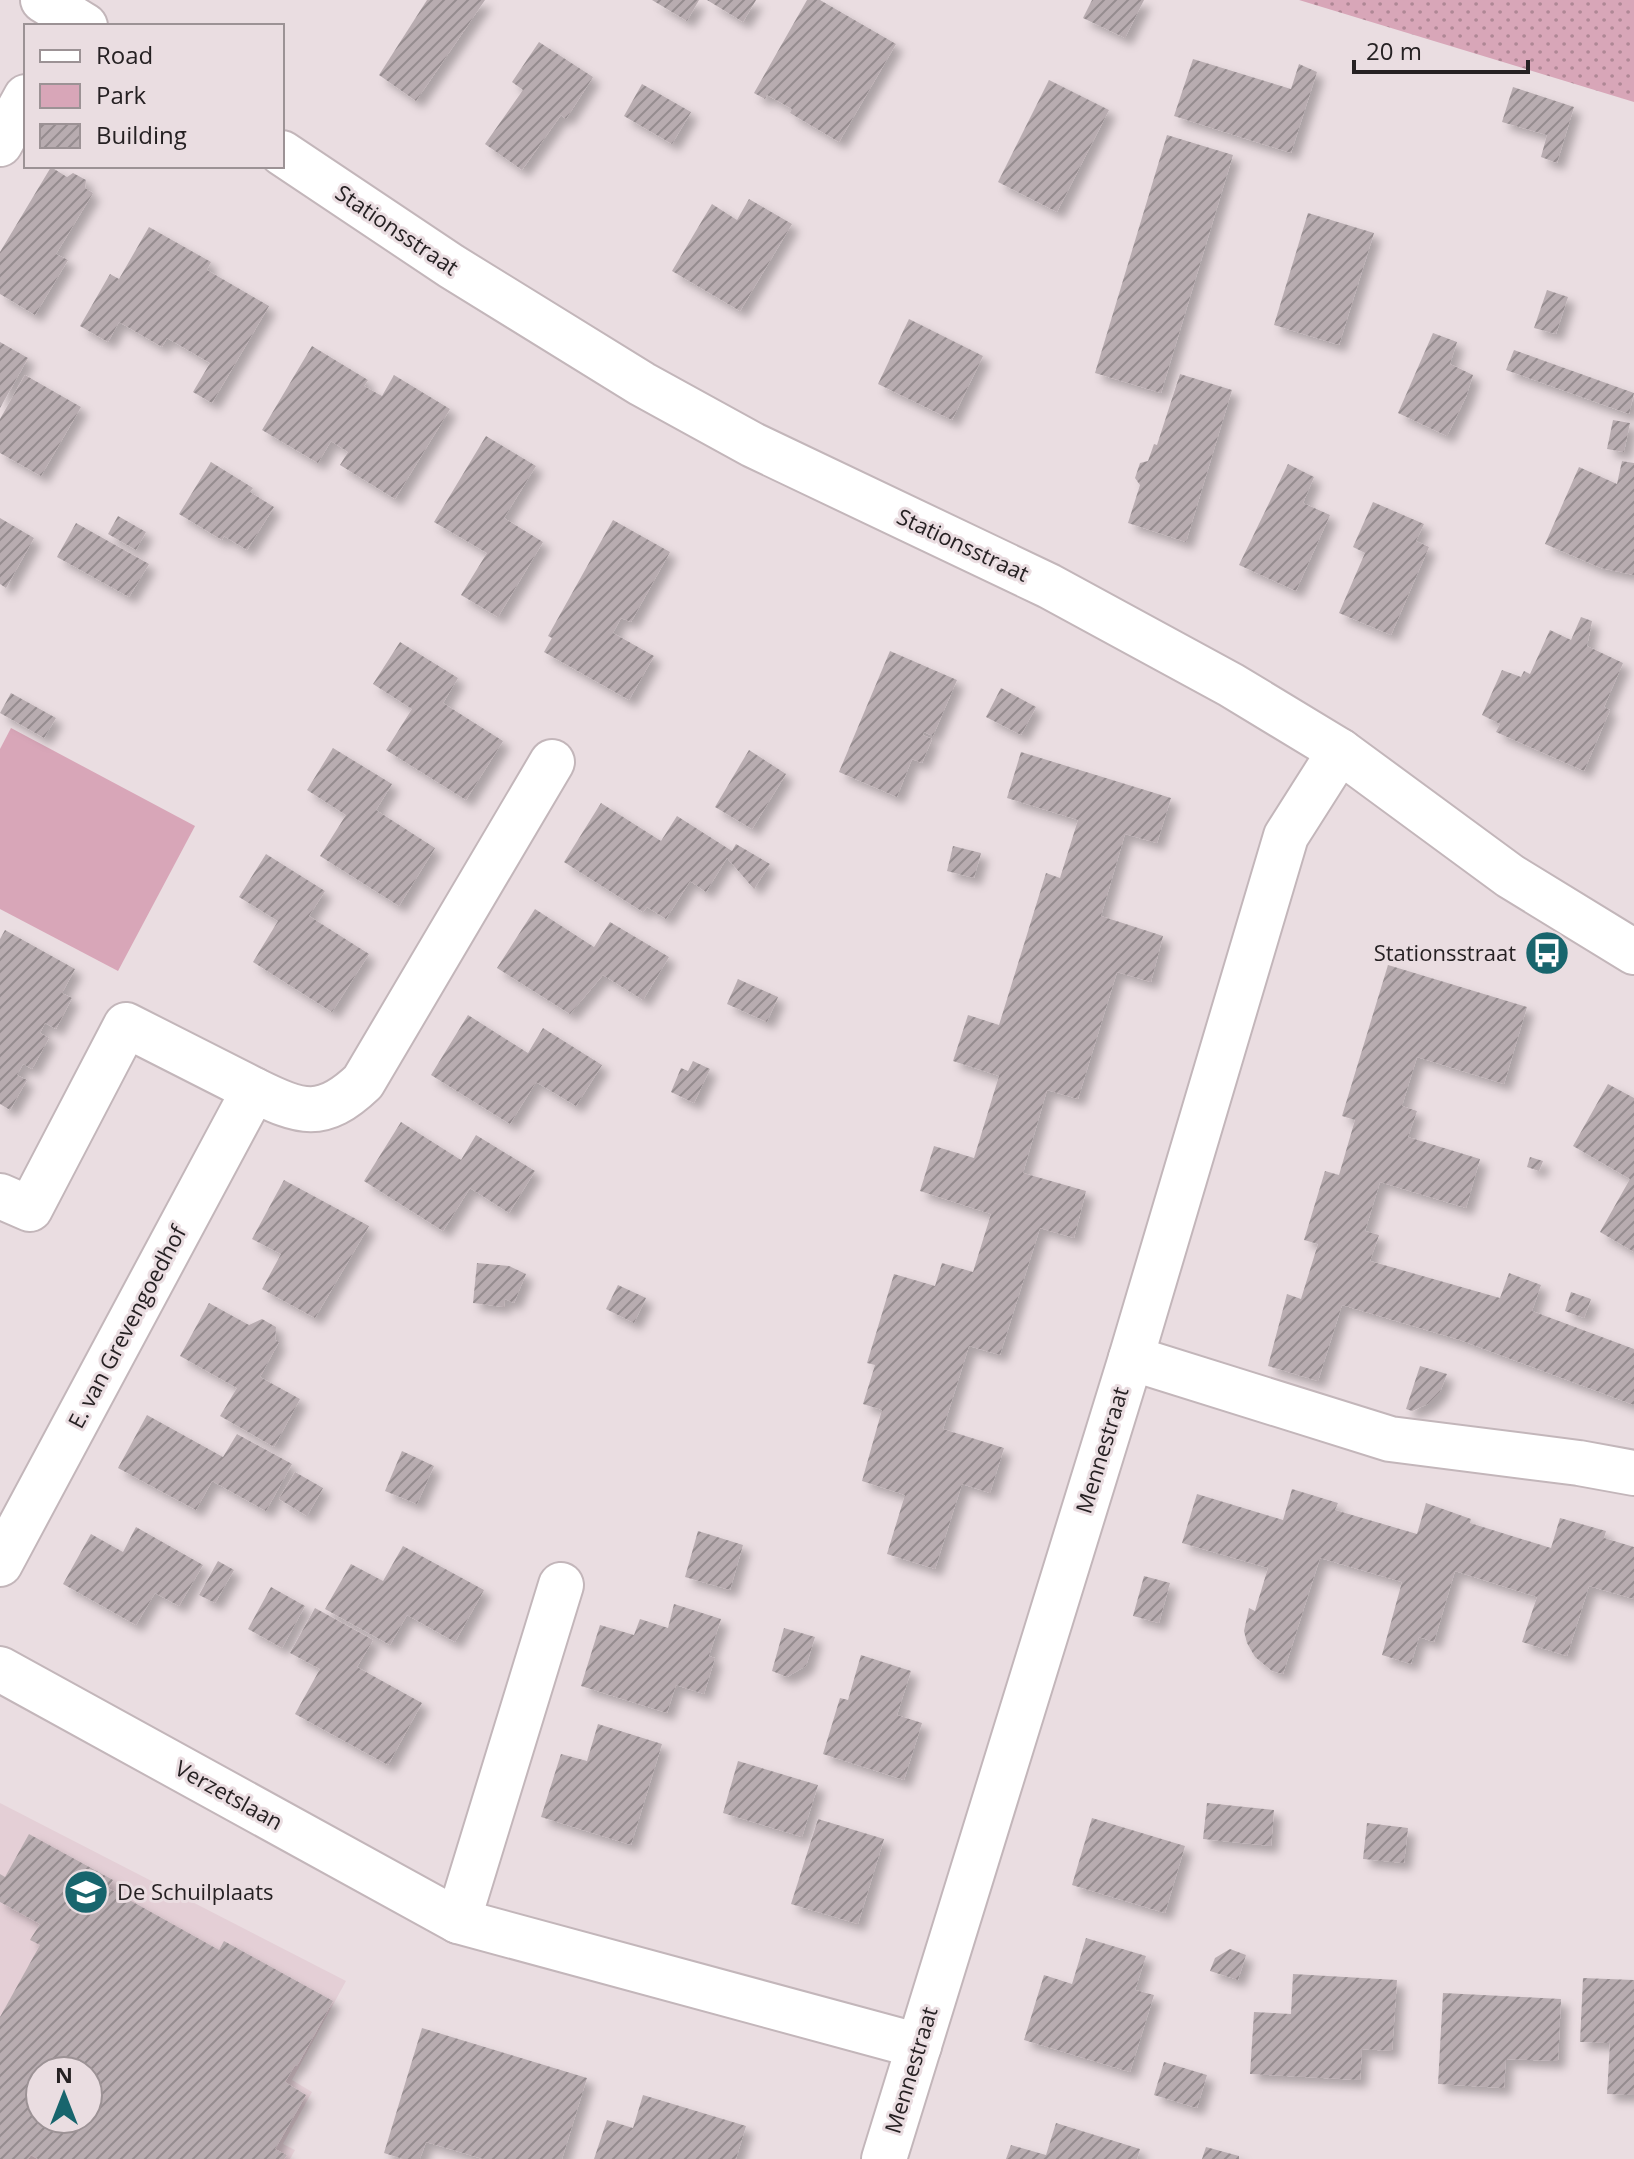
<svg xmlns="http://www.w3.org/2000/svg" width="1634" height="2159" font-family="'Open Sans',sans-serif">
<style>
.built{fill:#e4cfd6;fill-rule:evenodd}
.grass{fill:url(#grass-dots)}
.park{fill:#d8a6b8}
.building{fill:url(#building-hatch);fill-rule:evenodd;filter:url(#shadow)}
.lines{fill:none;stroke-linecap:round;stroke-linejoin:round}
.minor-casing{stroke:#c3b6ba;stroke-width:48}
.minor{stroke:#fff;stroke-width:44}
.labels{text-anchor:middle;stroke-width:6;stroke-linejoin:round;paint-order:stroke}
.street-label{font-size:22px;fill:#262123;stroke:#eadde1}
.poi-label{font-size:22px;fill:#262123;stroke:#eadde1;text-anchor:end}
</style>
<defs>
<pattern id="grass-dots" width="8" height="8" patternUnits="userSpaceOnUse" patternTransform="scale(2)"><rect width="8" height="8" fill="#d8a6b8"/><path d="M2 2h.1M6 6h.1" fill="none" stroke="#af8795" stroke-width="1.8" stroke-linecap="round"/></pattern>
<pattern id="building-hatch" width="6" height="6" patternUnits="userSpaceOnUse" patternTransform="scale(2)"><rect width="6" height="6" fill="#b8acb0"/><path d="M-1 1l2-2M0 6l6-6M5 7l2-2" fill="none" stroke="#958c8f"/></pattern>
<filter id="shadow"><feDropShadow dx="7" dy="7" stdDeviation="4" flood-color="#0004"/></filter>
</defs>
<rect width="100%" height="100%" fill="#eadde1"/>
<path class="built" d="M 0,1803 L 346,1981 L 292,2080 L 312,2092 L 283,2144 L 295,2150 L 290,2159 L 0,2159 ZM 40,2071 L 88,2071 L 88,2119 L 40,2119 Z"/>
<polygon class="grass" points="1299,0 1634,0 1634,102"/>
<polygon class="park" points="11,728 195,826 118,971 0,909 0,749"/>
<g class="building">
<polygon points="427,0 485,0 416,101 379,75"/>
<polygon points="652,0 699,0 687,21"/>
<polygon points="707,0 756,0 743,22"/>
<polygon points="807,0 820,0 896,44 839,142 790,113 792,109 767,95 765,99 754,93"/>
<polygon points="1092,0 1144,0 1125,38 1083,18"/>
<polygon points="539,42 593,77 566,119 561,115 522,170 485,144 523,90 512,82"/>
<polygon points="1193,59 1291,89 1299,64 1317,72 1291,153 1174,116"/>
<polygon points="1049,80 1109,110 1057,212 998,182"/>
<polygon points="642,84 691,112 672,144 624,116"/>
<polygon points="1513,87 1574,107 1557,163 1541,157 1547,135 1502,122"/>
<polygon points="1167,135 1233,155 1161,393 1095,373"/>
<polygon points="51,167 67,177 73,173 86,180 85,188 93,193 56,254 68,260 35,315 0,294 0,252"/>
<polygon points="749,199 792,224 740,311 672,271 712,204 737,220"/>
<polygon points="1308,213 1374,233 1339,345 1274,325"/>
<polygon points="149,227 211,262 207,270 269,306 212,403 193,392 210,363 167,338 162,347 119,322 108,342 80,326 110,274 119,279"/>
<polygon points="1547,290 1568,297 1556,334 1534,328"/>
<polygon points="909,319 983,356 952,420 878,384"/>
<polygon points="1433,333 1457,342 1450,364 1473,375 1466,397 1447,436 1398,413"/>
<polygon points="0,342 28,358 0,408"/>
<polygon points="312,346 368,380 364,386 382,396 394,375 450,409 395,499 340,465 348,452 331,441 318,463 262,430"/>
<polygon points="1514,350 1634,393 1629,414 1506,370"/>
<polygon points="1180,374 1232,390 1186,542 1128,523 1140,485 1135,478 1140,463 1148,461 1154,444 1157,445"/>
<polygon points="25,375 81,407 41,476 0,453 0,419"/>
<polygon points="1613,420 1630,423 1624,452 1607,449"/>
<polygon points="486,436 536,466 504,518 543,542 498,617 461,595 487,553 434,522"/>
<polygon points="1622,461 1634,463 1634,575 1601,568 1545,544 1579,467 1617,484"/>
<polygon points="211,462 253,488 250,492 274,507 247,550 224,536 222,540 179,514"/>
<polygon points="1288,464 1314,477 1303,503 1330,515 1296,591 1239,565"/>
<polygon points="1373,502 1424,524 1416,541 1429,547 1391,635 1339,613 1365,553 1353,547"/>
<polygon points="118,516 146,532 136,550 108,534"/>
<polygon points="0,518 34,538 6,588 0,584"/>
<polygon points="613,520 670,552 631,622 621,618 613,633 654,656 629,700 544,652 552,638 548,636"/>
<polygon points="76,523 149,564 129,597 57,557"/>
<polygon points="1581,617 1592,621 1587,646 1623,663 1604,707 1610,710 1584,771 1496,732 1500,724 1482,715 1502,670 1521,677 1524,671 1530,674 1550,630 1571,640"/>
<polygon points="400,642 458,678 443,703 503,741 466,800 386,750 412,709 373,684"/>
<polygon points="890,651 957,680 933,736 924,732 923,735 932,739 922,763 912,759 897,797 839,772"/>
<polygon points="1001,688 1036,707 1021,735 986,717"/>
<polygon points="11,693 56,718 44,738 0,713"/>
<polygon points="333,748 392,784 376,810 435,848 399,906 320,856 346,815 307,790"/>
<polygon points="749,750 786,774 752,829 715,807"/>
<polygon points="1021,752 1171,798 1157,843 1125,834 1101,916 1163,936 1151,982 1117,972 1078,1099 1047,1090 1023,1173 1086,1191 1074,1238 1040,1228 1000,1355 969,1346 943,1429 1004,1448 990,1493 962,1484 935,1569 887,1554 905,1495 862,1481 882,1410 863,1404 875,1365 867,1363 894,1274 935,1286 942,1263 973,1272 991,1214 920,1191 934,1146 974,1158 999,1076 953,1061 968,1015 999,1025 1046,873 1060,878 1078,820 1007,798"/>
<polygon points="601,803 661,841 677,816 732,851 736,844 770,864 754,889 727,858 706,892 690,881 666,919 647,907 643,912 564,862"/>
<polygon points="953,846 981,853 974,878 947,871"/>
<polygon points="266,854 325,891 309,916 369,954 332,1012 253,962 278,921 239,897"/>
<polygon points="535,909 594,947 610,922 669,957 643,1000 603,975 570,1014 497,968"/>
<polygon points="5,930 75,969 62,993 72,998 56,1029 45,1023 40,1033 49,1038 32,1069 23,1064 17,1075 27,1080 10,1110 0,1104 0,939"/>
<polygon points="1388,965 1527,1007 1504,1084 1417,1057 1402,1106 1417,1111 1408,1137 1480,1159 1466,1208 1380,1182 1365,1231 1379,1235 1370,1261 1500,1298 1509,1273 1541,1285 1532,1311 1634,1349 1634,1405 1460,1340 1342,1305 1318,1381 1268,1366 1287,1294 1301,1299 1318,1244 1304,1240 1325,1171 1339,1175 1355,1120 1342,1116"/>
<polygon points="738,979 778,997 767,1022 727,1004"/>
<polygon points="468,1015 528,1053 543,1028 602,1065 576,1106 536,1082 510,1124 431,1075"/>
<polygon points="693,1061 710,1069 694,1103 671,1092 681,1068 688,1071"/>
<polygon points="1608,1084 1634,1098 1634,1252 1600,1232 1630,1179 1573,1146"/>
<polygon points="401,1122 461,1160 476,1135 535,1171 509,1213 470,1188 443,1231 364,1181"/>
<polygon points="1530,1157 1543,1161 1539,1171 1527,1167"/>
<polygon points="284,1180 369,1226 315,1318 262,1289 281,1254 252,1239"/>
<polygon points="477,1263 509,1266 526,1274 514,1303 505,1299 504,1307 473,1303"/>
<polygon points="618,1285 646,1298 634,1323 606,1309"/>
<polygon points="1571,1292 1591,1299 1584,1318 1565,1311"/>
<polygon points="209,1303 249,1325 262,1319 276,1327 275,1340 279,1342 260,1377 300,1399 274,1447 220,1416 237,1388 180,1356"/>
<polygon points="1420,1366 1447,1374 1440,1392 1428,1404 1412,1411 1406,1409"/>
<polygon points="147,1415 223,1457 237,1434 292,1464 266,1511 212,1481 196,1510 118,1468"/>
<polygon points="402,1451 434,1466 417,1504 385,1491"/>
<polygon points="295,1472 323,1488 307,1516 279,1499"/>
<polygon points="1292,1489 1338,1503 1335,1510 1417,1534 1426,1503 1471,1519 1470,1523 1551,1548 1560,1518 1606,1531 1604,1538 1634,1547 1634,1599 1589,1586 1567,1656 1522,1642 1537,1597 1455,1571 1434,1642 1419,1637 1411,1664 1382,1655 1402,1582 1320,1558 1283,1674 1272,1671 1255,1657 1247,1643 1244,1631 1249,1608 1255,1611 1268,1568 1182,1543 1197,1494 1283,1520"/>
<polygon points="136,1527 203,1565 179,1606 155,1593 136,1625 63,1584 91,1534 123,1552"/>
<polygon points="698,1531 743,1545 730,1590 685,1577"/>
<polygon points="403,1546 484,1590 455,1642 407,1615 390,1645 325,1609 351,1564 383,1581"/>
<polygon points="218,1561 234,1570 215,1603 199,1595"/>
<polygon points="1144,1576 1170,1583 1159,1623 1133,1616"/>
<polygon points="271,1587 305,1606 282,1648 248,1629"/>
<polygon points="674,1604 721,1619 709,1656 715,1658 704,1694 676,1685 667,1713 581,1686 600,1625 634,1635 640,1619 668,1628"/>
<polygon points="315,1608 373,1640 357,1667 422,1703 388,1765 295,1714 320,1669 290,1653"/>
<polygon points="784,1628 815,1637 806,1666 787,1677 772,1671"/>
<polygon points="861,1655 911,1671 897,1715 922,1723 904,1780 823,1754 840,1698 848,1700"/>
<polygon points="598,1724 662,1744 631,1845 541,1817 561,1754 587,1761"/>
<polygon points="738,1761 818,1785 802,1837 723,1813"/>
<polygon points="1207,1803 1274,1810 1271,1846 1203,1839"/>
<polygon points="1092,1818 1185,1846 1165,1913 1072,1885"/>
<polygon points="818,1819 884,1839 858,1924 791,1904"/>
<polygon points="1367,1823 1408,1828 1404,1863 1363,1859"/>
<path d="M 29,1834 L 113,1880 L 108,1888 L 219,1950 L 224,1941 L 333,2001 L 297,2066 L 295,2065 L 285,2082 L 306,2095 L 275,2149 L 287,2155 L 284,2159 L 38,2159 L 31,2155 L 28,2159 L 0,2159 L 0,2017 L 40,1945 L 30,1940 L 40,1924 L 0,1902 L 0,1874 L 5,1877 ZM 40,2071 L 88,2071 L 88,2119 L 40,2119 Z"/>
<polygon points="1086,1938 1146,1956 1135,1990 1154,1995 1130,2072 1024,2040 1044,1975 1072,1984"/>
<polygon points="1230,1949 1246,1955 1238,1980 1210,1971 1215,1958"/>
<polygon points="1293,1974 1397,1980 1392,2051 1362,2049 1360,2080 1250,2074 1254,2012 1291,2014"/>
<polygon points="1583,1978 1634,1980 1634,2095 1607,2094 1610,2043 1580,2042"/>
<polygon points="1443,1993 1561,1999 1558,2061 1506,2059 1504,2088 1438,2084"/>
<polygon points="422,2028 587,2078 562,2159 483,2159 426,2142 420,2159 403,2159 384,2153"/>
<polygon points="1164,2062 1207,2075 1197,2108 1154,2095"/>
<polygon points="643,2095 746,2126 736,2159 594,2159 607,2120 633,2128"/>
<polygon points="1056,2123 1140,2149 1137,2159 1006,2159 1011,2145 1046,2155"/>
<polygon points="1206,2147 1239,2156 1239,2159 1202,2159"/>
</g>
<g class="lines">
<g class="minor-casing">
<g id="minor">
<polyline points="43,0 85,26"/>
<polyline points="0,144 26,97"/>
<polyline points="282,153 451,266 642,384 753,445 1049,586 1231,685 1340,751 1510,876 1634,952"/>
<polyline points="0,1196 30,1209 126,1025 254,1090"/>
<polyline points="1131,1358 1390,1439 1579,1463 1634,1473"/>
<path d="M 0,1564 L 254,1090 C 301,1113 322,1121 363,1082 L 552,762"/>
<polyline points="0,1669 458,1921 919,2046"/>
<polyline points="458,1921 561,1585"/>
<polyline points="884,2159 1131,1358 1286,836 1340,751"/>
</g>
</g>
<use href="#minor" class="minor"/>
</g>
<defs>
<g id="bus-disc" transform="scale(2.3)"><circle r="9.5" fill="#18656d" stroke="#eadde1"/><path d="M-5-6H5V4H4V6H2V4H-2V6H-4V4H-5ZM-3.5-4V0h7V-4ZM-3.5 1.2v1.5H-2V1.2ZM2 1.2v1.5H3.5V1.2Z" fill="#fff"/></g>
<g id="school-disc" transform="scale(2.3)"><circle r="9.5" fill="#18656d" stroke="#eadde1"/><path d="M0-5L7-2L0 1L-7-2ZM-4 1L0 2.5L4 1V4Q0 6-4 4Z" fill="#fff"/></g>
</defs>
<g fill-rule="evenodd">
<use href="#bus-disc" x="1547" y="953"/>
<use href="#school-disc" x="86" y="1892"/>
</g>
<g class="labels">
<g class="street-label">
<text transform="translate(397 230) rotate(34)" y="8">Stationsstraat</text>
<text transform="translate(963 545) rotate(25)" y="8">Stationsstraat</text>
<text transform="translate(127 1327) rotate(-62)" y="8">E. van Grevengoedhof</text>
<text transform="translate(1102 1450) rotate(-73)" y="8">Mennestraat</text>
<text transform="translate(229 1795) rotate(29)" y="8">Verzetslaan</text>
<text transform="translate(911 2070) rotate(-73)" y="8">Mennestraat</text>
</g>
<g class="poi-label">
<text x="1516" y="961">Stationsstraat</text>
<text x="117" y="1900" text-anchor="start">De Schuilplaats</text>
</g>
</g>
<rect x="24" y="24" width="260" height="144" fill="#eadde1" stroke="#9c9295" stroke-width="2"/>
<rect x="40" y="50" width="40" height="12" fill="#ffffff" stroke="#9c9295" stroke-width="2"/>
<text x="96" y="64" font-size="24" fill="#262123">Road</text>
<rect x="40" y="84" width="40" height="24" fill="#d8a6b8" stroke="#9c9295" stroke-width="2"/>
<text x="96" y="104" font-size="24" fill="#262123">Park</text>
<rect x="40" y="124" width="40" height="24" fill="url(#building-hatch)" stroke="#9c9295" stroke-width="2"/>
<text x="96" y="144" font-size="24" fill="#262123">Building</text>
<g transform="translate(64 2095)"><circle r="38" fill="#eadde1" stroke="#9c9295" stroke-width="2"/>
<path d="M0-6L14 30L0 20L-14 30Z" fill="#18656d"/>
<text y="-12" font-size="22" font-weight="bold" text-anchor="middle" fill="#262123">N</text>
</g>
<path d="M1354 60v12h174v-12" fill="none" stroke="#262123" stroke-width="4"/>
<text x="1366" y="60" font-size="24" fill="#262123" stroke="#eadde1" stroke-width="6" paint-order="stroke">20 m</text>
</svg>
